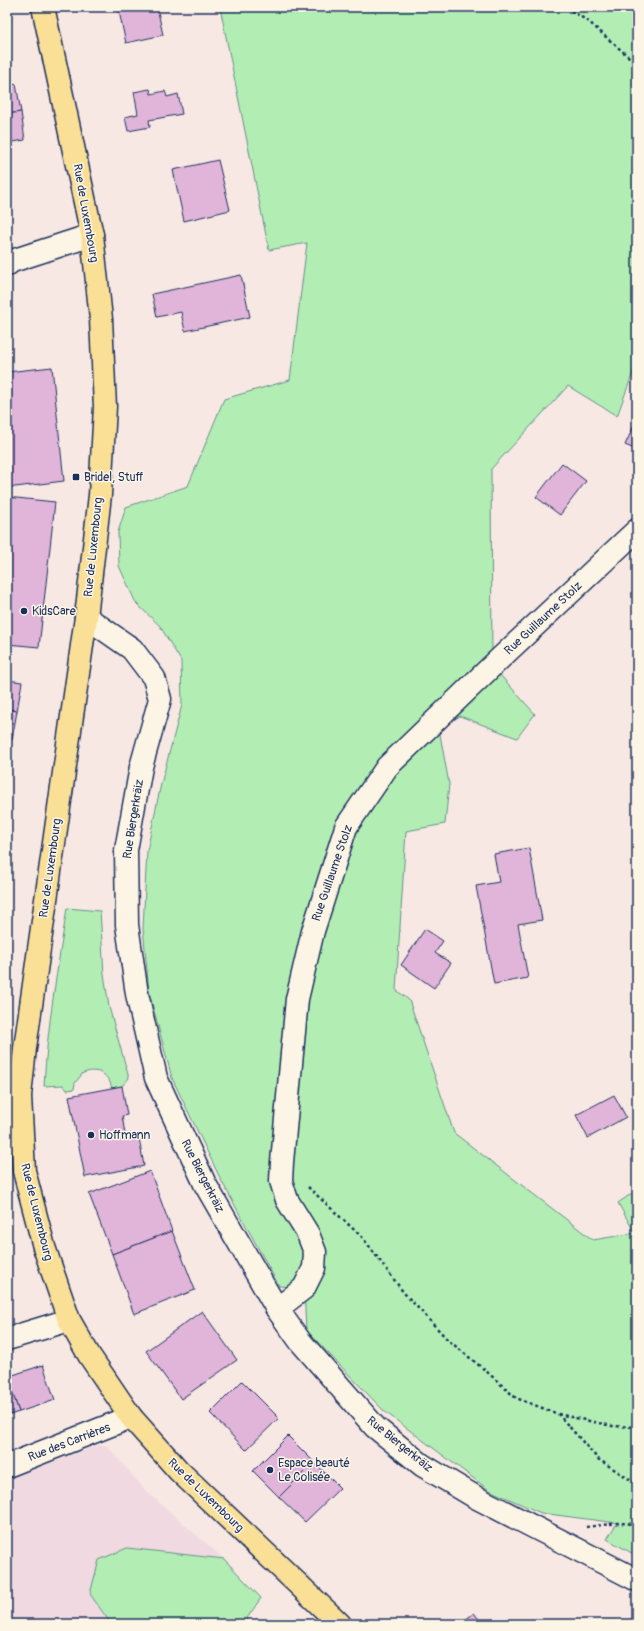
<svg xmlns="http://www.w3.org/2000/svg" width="644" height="1631" font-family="Pangolin,sans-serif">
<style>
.built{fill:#f0d9e0}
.green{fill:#b2eeb4;stroke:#668e89}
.building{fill:#e1b5da;stroke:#1b2f5e}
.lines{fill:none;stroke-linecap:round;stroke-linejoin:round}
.minor-casing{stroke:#1b2f5e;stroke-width:25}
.major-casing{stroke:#1b2f5e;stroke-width:25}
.path{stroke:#1b2f5e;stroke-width:2.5;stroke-dasharray:3 3;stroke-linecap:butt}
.minor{stroke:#fcf5e5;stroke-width:22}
.major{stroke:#fadf96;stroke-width:22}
.poi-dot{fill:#1b2f5e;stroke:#fcf5e5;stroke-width:1.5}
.labels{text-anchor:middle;stroke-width:3;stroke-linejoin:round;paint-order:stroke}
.street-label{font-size:12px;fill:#1b2f5e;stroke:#fcf5e5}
.poi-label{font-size:12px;fill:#1b2f5e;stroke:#fcf5e5;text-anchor:start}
</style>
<rect width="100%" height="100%" fill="#f7e8e3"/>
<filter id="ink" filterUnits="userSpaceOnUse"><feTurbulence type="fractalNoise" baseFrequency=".025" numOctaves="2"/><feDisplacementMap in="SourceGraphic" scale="8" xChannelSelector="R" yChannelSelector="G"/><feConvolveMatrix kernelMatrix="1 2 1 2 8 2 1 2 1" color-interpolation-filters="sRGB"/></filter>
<g filter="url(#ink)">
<polygon class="built" points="98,1445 107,1446 146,1491 224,1559 127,1548 90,1594 111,1624 7,1624 7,1479"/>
<g class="green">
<polygon points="220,7 637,7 637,367 635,367 617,416 568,386 491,469 492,666 535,714 517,738 460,716 439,729 449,784 445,824 406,831 396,990 409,1000 454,1133 593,1240 635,1233 618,1203 637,1190 637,1556 607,1539 617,1523 541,1513 489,1490 384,1411 306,1330 304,1288 279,1286 221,1180 172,1078 149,992 143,928 147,851 161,784 182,705 181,661 160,626 136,603 119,566 118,532 126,507 188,486 224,399 290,380 307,243 269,250"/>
<path d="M 67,908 L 100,911 L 104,974 L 109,1007 L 129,1078 L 122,1086 L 112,1088 C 108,1073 97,1068 83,1073 L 75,1083 L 74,1089 L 67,1090 L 63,1085 L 44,1086 C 47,1027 58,967 67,908 Z"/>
<polygon points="127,1548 224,1559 261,1598 243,1624 111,1624 90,1594 99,1560"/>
</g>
<g class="building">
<polygon points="118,7 157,7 163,35 126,43"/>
<polygon points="16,84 21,112 7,114 7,86"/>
<polygon points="150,89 151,94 165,91 167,97 178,94 182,114 149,120 150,127 128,131 125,117 138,114 134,92"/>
<polygon points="21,112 25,140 7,143 7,114"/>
<polygon points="218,160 230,210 184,221 173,170"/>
<polygon points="241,275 250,317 185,331 181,312 157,317 152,294"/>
<polygon points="52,367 64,481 7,488 7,372"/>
<polygon points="637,419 637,450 625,445"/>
<polygon points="562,463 586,481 560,515 536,497"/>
<polygon points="7,497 55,502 39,647 7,644"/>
<polygon points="7,680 22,682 17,711 7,709"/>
<polygon points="7,709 17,711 12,740 7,739"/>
<polygon points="529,848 542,920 518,924 528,978 494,984 476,886 499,882 494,854"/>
<polygon points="425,929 443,941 435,953 451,963 434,988 401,965"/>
<polygon points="122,1086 127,1115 122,1116 126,1140 139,1138 144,1166 85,1177 69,1096"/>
<polygon points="614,1095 626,1117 588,1138 576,1115"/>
<polygon points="150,1171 172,1231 112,1254 89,1194"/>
<polygon points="172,1231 195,1290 134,1314 112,1254"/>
<polygon points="202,1311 237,1360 181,1399 146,1351"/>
<polygon points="43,1365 55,1400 19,1412 7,1377"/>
<polygon points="7,1377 19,1412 7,1416"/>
<polygon points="242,1381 279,1418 246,1450 210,1413"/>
<polygon points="288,1436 314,1462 279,1497 253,1471"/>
<polygon points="314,1462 340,1488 305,1522 279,1497"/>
<polygon points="474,1613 483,1624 460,1624"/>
</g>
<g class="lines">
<g class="minor-casing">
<g id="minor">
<polyline points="7,265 12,261 92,235"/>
<polyline points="86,617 132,649 154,678 160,699 141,767 126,850 127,925 137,994 156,1078 205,1184 277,1309 300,1341 375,1427 422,1465 477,1498 637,1580"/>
<polyline points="277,1309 304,1288 314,1268 315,1252 308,1234 287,1200 281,1181 282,1162 297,999 313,931 346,827 387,767 492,666 637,530"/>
<polyline points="7,1339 69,1320"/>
<polyline points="7,1466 131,1417"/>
</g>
</g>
<g class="major-casing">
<polyline id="major" points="43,7 92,235 101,319 105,407 100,495 86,617 25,1048 20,1096 24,1171 44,1247 69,1320 89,1355 131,1417 179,1471 340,1624"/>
</g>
<g class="path">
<polyline points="566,7 589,22 637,64"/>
<polyline points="308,1187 363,1238 404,1293 448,1340 486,1371 516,1398 558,1414 598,1459 637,1484"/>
<polyline points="558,1414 612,1426 637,1427"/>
<polyline points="586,1527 618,1523 637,1524"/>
</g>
<use href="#minor" class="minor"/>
<use href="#major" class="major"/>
</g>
</g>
<g class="poi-dot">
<rect x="72" y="473" width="8" height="8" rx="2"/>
<circle cx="24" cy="611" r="4"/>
<circle cx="91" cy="1135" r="4"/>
<circle cx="270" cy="1470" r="4"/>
</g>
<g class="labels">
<g class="street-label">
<text transform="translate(86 213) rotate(80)" y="4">Rue de Luxembourg</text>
<text transform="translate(93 547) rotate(-84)" y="4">Rue de Luxembourg</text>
<text transform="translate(543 618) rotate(-43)" y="4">Rue Guillaume Stolz</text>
<text transform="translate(133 819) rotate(-81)" y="4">Rue Biergerkräiz</text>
<text transform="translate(50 868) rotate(-82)" y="4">Rue de Luxembourg</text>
<text transform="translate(332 873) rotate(-71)" y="4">Rue Guillaume Stolz</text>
<text transform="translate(203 1176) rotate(63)" y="4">Rue Biergerkräiz</text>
<text transform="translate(37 1212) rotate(76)" y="4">Rue de Luxembourg</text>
<text transform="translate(69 1442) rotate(-21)" y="4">Rue des Carrières</text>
<text transform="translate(400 1444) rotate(39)" y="4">Rue Biergerkräiz</text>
<text transform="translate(206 1495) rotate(44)" y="4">Rue de Luxembourg</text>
</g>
<g class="poi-label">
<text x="84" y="481">Bridel, Stuff</text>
<text x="32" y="615">KidsCare</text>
<text x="99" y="1139">Hoffmann</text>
<text x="278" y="1467">Espace beauté<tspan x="278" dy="14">Le Colisée</tspan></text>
</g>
</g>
<rect width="644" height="1631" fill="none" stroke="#fcf5e5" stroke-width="24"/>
<rect x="12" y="12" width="620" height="1607" fill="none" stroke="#1b2f5e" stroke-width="1.5" filter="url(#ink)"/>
</svg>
